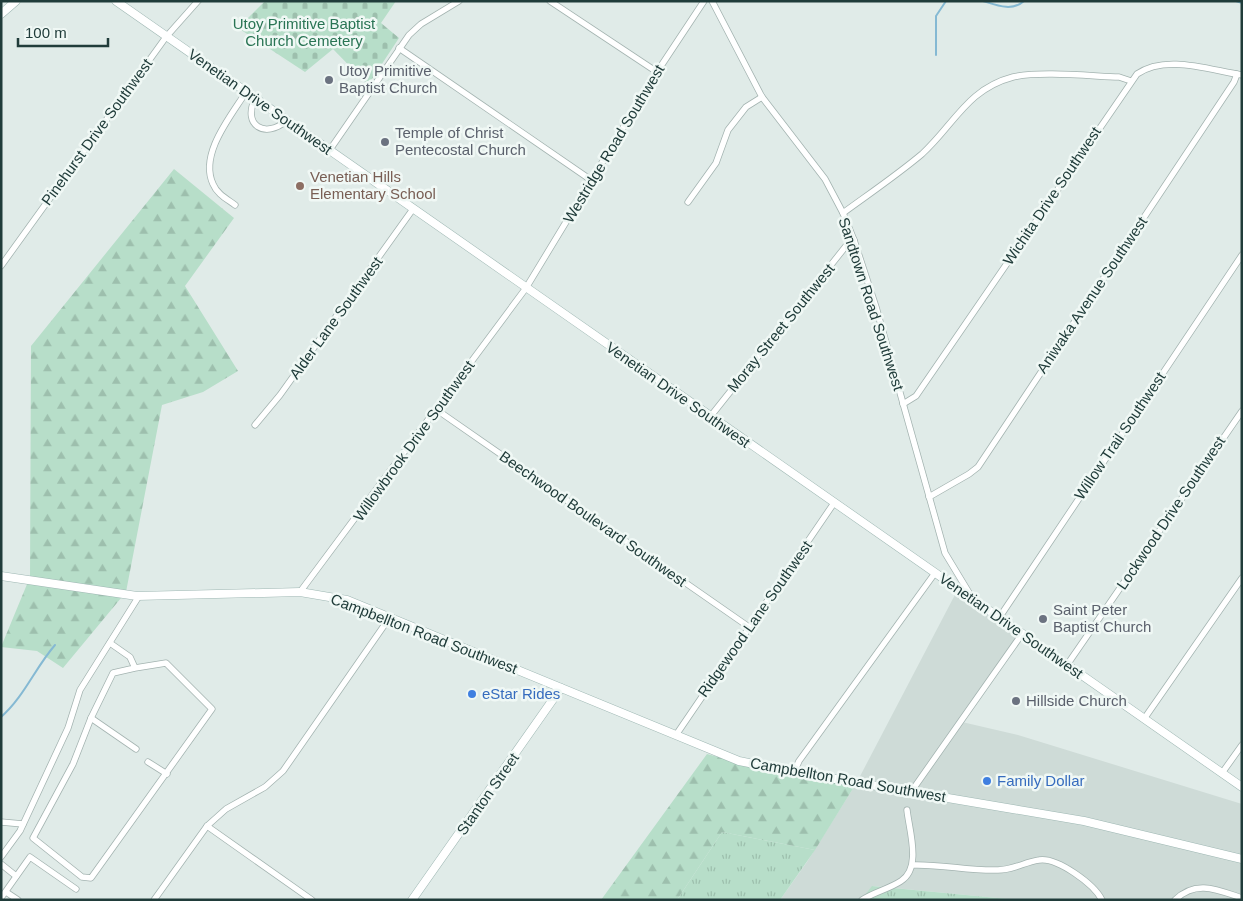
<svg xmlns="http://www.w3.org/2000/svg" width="1243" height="901" font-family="Helvetica,sans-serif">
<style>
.built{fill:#cedbd7}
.grass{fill:url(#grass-tufts)}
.forest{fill:url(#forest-firs)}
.cemetery{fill:url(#cemetery-stones)}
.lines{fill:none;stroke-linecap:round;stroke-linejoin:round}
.stream{stroke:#85b9d3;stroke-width:2}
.street-casing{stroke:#a3b3b0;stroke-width:7}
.secondary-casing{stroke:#9eb7b3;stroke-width:9}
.street{stroke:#fff;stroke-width:5.5}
.secondary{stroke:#fff;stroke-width:8}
.worship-dot{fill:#6b7280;stroke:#f0f8f5;stroke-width:2}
.education-dot{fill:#8d6e63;stroke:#f0f8f5;stroke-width:2}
.shop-dot{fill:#3f7fe0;stroke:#f0f8f5;stroke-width:2}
.labels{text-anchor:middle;stroke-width:5;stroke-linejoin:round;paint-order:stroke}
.park-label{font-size:15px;fill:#297454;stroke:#f0f8f5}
.worship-label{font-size:15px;fill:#5b616d;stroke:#f0f8f5;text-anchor:start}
.street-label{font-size:15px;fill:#203c3a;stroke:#f0f8f5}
.education-label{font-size:15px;fill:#785e54;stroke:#f0f8f5;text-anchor:start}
.shop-label{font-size:15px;fill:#366cbe;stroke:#f0f8f5;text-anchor:start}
</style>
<defs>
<pattern id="grass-tufts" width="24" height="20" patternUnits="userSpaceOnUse" patternTransform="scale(1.25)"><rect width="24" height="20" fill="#b7dec9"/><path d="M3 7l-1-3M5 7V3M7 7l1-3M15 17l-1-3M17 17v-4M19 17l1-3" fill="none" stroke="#9dbfad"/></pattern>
<pattern id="forest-firs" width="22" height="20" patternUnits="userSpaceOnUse" patternTransform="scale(1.25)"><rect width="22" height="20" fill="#b7dec9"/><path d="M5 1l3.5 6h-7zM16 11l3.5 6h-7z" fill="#9dbfad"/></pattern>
<pattern id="cemetery-stones" width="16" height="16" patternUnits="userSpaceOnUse" patternTransform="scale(1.25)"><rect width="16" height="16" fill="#b7dec9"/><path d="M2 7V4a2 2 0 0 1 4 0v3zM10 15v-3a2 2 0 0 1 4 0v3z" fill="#9dbfad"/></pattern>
</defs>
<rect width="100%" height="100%" fill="#e0ebe8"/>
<polygon class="built" points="958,589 1023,637 962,722 1018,735 1242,804 1242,900 1018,900 873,886 861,900 780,900 807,862 857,782"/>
<g class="grass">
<polygon points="722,832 815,850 780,900 677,900"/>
<polygon points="872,886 1018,900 861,900"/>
</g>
<g class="forest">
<polygon points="174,169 234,218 185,286 238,371 203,392 162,405 126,592 63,668 37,651 1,647 30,577 31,346"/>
<polygon points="707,754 752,766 857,782 815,850 722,832 677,900 601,900"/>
</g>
<polygon class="cemetery" points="265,1 396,1 381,23 399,38 368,85 333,49 305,72 238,28"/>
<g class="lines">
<g class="stream">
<path d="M 983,1 C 996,5 1012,12 1024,1"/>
<polyline points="1055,1 1068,1"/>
<polyline points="1236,1 1242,3"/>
<polyline points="936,55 936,16 946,1"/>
<path d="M 1,717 C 24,697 35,668 55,645"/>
</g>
<g class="street-casing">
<g id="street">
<polyline points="550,1 657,72"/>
<polyline points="712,1 762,97 825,179 843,213 854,240 876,307 945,553 971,596"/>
<polyline points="399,48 591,180"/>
<path d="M 255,99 C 242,125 265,139 286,121"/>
<polyline points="329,151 409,35 421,24 459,1"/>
<polyline points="688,202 716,163 728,130 746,107 762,97"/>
<path d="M 235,205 C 227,199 217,194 213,184 C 199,154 231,116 246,92"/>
<path d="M 843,213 C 869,194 897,175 922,154 C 954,125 967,89 1013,77 C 1040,71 1090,76 1119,77 L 1131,81"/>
<polyline points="1,266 166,37 198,1"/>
<path d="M 903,404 L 916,396 L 1137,74 C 1166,54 1209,70 1242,75"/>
<polyline points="437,410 749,627"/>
<polyline points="710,417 846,246 854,240"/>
<polyline points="255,425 280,395 413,209"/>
<polyline points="929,497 969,474 978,467 1234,82 1237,74"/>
<polyline points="300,592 526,288 657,72 704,1"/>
<polyline points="999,618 1242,255"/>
<polyline points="110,643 130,657 135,668 113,673 91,718 73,764 33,838 82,877 91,878 212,709 166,663 135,668"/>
<polyline points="1067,665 1242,411"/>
<polyline points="91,718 136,749"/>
<polyline points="1144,719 1242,578"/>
<polyline points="676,735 834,503"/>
<polyline points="148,762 167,774"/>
<polyline points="794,772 799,761 935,573"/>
<polyline points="1222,773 1242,745"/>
<polyline points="911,792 1022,634"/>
<polyline points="1,822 23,824"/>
<polyline points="207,826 312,900"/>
<polyline points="1,857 20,831 68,728 80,690 139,596"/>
<polyline points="1,864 16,876"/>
<path d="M 913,865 C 941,864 969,871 998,870 C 1013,870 1025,862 1039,860 C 1057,857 1094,884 1102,900"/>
<polyline points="6,892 18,900"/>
<polyline points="1,898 30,857 76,889"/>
<polyline points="154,900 207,826 226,809 265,787 283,771 390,617"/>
<path d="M 862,900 C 874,892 889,889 901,881 C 922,868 909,830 907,810"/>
<path d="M 1175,900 C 1196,879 1218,890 1242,898"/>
</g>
</g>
<g class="secondary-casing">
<g id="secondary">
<polyline points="116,1 1242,787"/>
<polyline points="1,14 16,1"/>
<polyline points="1,576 137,596 300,592 347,600 739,761 794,772 1084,821 1242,859"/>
<polyline points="412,900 561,688"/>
</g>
</g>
<use href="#street" class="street"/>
<use href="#secondary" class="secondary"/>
</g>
<g class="worship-dot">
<circle cx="329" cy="80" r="5"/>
<circle cx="385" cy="142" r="5"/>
<circle cx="1043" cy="619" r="5"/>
<circle cx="1016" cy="701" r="5"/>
</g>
<circle class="education-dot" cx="300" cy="186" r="5"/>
<g class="shop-dot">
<circle cx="472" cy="694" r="5"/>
<circle cx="987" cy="781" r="5"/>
</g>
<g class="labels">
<g class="park-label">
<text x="304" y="29">Utoy Primitive Baptist<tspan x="304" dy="17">Church Cemetery</tspan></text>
</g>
<g class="worship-label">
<text x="339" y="76">Utoy Primitive<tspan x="339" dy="17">Baptist Church</tspan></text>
<text x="395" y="138">Temple of Christ<tspan x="395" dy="17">Pentecostal Church</tspan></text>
<text x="1053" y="615">Saint Peter<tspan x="1053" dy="17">Baptist Church</tspan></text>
<text x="1026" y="706">Hillside Church</text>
</g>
<g class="street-label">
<text transform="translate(260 102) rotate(35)" y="5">Venetian Drive Southwest</text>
<text transform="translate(97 132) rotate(-54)" y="5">Pinehurst Drive Southwest</text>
<text transform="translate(614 144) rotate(-59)" y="5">Westridge Road Southwest</text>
<text transform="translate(1052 196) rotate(-56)" y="5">Wichita Drive Southwest</text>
<text transform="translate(1092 295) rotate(-56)" y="5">Aniwaka Avenue Southwest</text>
<text transform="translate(871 304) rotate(72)" y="5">Sandtown Road Southwest</text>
<text transform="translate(336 318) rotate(-54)" y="5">Alder Lane Southwest</text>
<text transform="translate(781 328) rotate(-51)" y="5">Moray Street Southwest</text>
<text transform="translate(678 395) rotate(35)" y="5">Venetian Drive Southwest</text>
<text transform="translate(1120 436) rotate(-56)" y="5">Willow Trail Southwest</text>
<text transform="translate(414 441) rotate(-54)" y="5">Willowbrook Drive Southwest</text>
<text transform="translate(1171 513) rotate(-56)" y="5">Lockwood Drive Southwest</text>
<text transform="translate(593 519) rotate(35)" y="5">Beechwood Boulevard Southwest</text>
<text transform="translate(755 619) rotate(-55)" y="5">Ridgewood Lane Southwest</text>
<text transform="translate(1011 626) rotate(35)" y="5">Venetian Drive Southwest</text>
<text transform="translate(424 634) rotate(21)" y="5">Campbellton Road Southwest</text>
<text transform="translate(848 780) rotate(10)" y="5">Campbellton Road Southwest</text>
<text transform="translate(488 794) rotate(-55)" y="5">Stanton Street</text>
</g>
<g class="education-label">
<text x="310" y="182">Venetian Hills<tspan x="310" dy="17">Elementary School</tspan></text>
</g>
<g class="shop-label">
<text x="482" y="699">eStar Rides</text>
<text x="997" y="786">Family Dollar</text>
</g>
</g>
<rect width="1243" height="901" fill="none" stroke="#203c3a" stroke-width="5"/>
<path d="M18 38v8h90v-8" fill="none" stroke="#203c3a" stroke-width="2.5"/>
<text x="25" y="38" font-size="15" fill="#203c3a" stroke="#f0f8f5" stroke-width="4" paint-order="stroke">100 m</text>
</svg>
